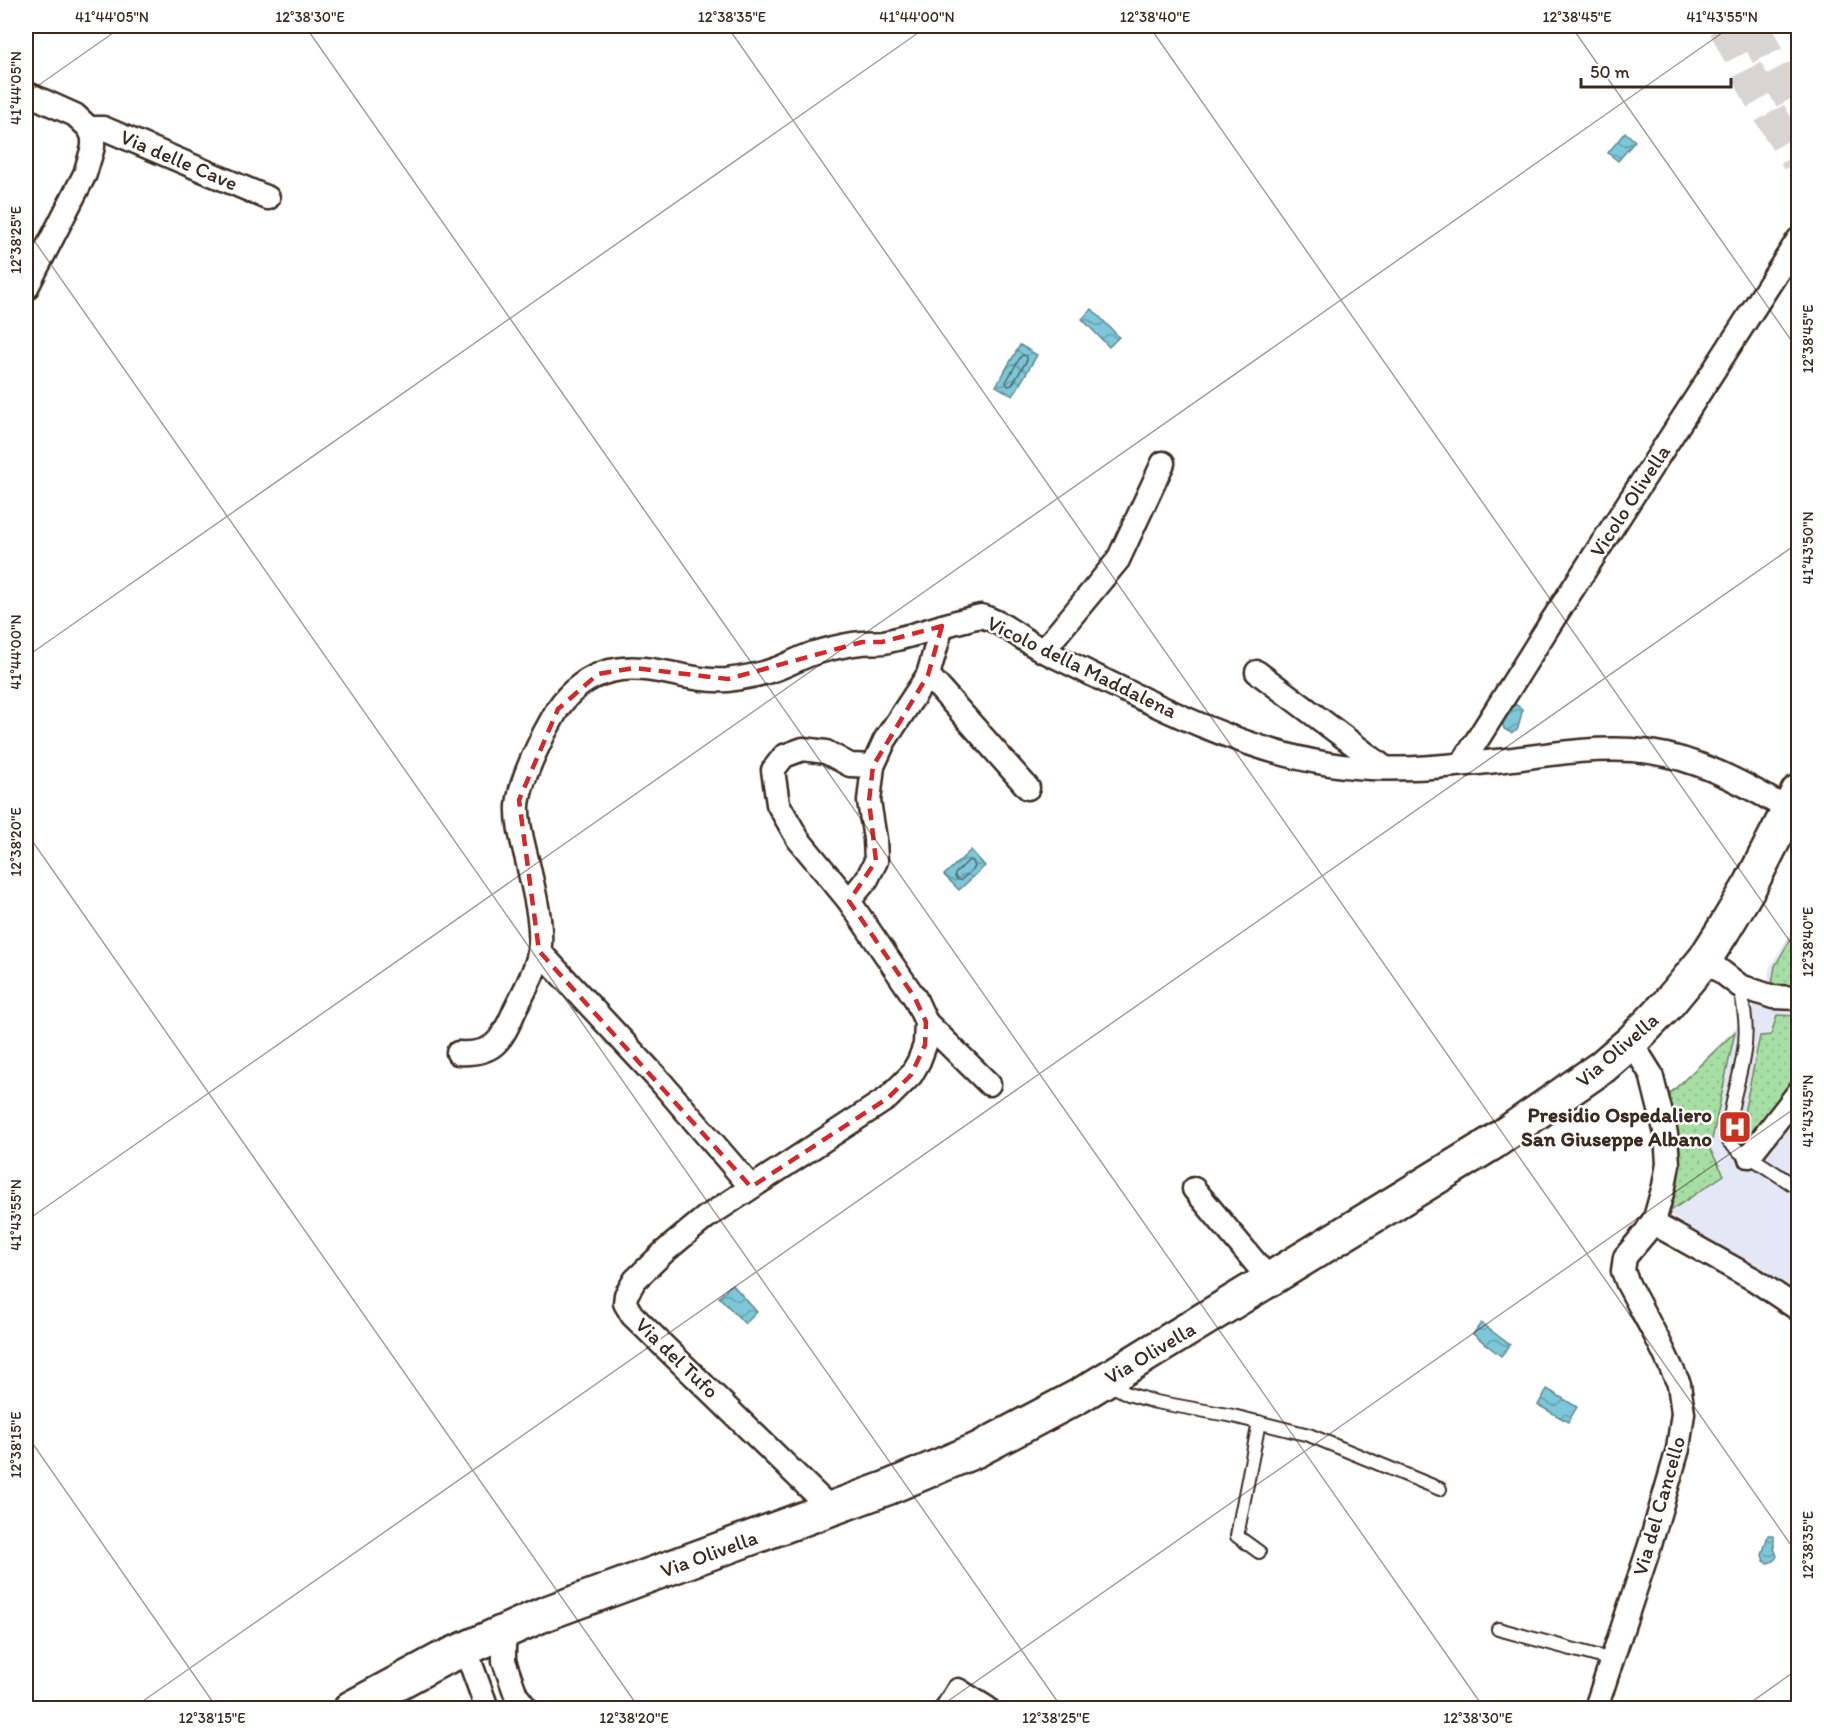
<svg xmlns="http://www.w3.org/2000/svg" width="1824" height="1734" font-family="Itim,sans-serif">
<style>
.built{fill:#e4e8f6}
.garden{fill:url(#garden-dots);stroke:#708460;stroke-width:1.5}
.water{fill:url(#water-waves);stroke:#61888e;stroke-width:1.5}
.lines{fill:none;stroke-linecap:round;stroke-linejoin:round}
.shore{stroke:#556969;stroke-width:1.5}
.trunk-tunnel{stroke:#d8d4d2;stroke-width:33;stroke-dasharray:33 16;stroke-linecap:butt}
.service-casing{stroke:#3b2a1e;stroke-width:16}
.minor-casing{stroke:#3b2a1e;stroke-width:27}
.secondary-casing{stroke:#3b2a1e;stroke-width:38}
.service{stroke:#fff;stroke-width:12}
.minor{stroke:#fff;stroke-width:22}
.secondary{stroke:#fff;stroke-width:33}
.marked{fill:none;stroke:#d62828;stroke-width:4.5;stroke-dasharray:12 8;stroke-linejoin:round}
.ticks{fill:none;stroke:#3b2a1e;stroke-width:1.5;stroke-opacity:0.45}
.labels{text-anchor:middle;stroke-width:5;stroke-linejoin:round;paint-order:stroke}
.street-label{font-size:21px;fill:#3b2a1e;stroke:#fff}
.poi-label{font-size:21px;font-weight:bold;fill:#3b2a1e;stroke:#fff;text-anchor:end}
.neatline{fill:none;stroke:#3b2a1e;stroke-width:2}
.ticks-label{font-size:15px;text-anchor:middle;fill:#3b2a1e}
</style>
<defs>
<pattern id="garden-dots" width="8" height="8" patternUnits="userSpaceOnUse" patternTransform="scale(1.5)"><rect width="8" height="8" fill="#a6dfa3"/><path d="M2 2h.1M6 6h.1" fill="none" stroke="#90c08c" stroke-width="1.8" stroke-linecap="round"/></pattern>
<pattern id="water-waves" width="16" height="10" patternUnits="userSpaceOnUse" patternTransform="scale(1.5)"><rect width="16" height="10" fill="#7bc7d9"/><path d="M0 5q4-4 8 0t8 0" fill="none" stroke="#66a2af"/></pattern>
</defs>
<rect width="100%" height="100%" fill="#fff"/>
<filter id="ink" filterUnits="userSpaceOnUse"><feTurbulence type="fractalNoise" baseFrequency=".0167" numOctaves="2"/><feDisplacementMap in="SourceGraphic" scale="12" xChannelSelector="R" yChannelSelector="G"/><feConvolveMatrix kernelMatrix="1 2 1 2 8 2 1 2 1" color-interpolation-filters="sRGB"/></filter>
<g filter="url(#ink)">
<polygon class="built" points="1798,920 1798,1300 1667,1213 1664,1099 1739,1024 1768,990 1769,969"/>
<g class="garden">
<polygon points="1798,926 1798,988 1771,989 1775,966"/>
<polygon points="1777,1015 1798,1016 1798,1074 1751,1139 1739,1137 1760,1036 1771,1035"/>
<polygon points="1735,1032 1710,1149 1724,1175 1667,1213 1664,1099"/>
</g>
<g class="water">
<polygon points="1625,132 1635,141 1618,161 1608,153"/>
<polygon points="1092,309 1119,337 1109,347 1082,319"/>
<polygon points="1020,345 1037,355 1013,396 996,386"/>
<path d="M 1515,704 L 1522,709 C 1522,713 1519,726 1517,730 L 1511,733 L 1504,729 L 1502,721 L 1509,708 Z"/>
<polygon points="971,850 985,866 959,890 944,875"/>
<polygon points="732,1284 757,1312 745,1324 719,1297"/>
<polygon points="1481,1323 1510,1345 1501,1356 1473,1334"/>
<polygon points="1547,1389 1577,1407 1568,1422 1538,1405"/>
<polygon points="1768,1535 1771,1535 1774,1537 1774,1548 1777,1556 1774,1561 1768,1563 1764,1561 1762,1555"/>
</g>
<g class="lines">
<g class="shore">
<polygon points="1024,355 1027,357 1027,360 1012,385 1008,386 1006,382 1021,356"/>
<polygon points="969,860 973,861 975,867 961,880 958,880 955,877 955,874"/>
</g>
<g class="trunk-tunnel">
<polyline points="1725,26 1759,95 1798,161"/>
<polyline points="1753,26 1771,63 1798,112"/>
</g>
<g class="service-casing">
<g id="service">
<path d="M 1740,986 C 1744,1008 1748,1028 1744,1051 C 1740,1081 1727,1111 1729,1142 L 1740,1152 L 1749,1156 L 1792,1184"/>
<polyline points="1107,1383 1128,1394 1156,1402 1233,1416 1309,1435 1440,1489"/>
<polyline points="1259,1422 1237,1536 1259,1552"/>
<polyline points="1498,1629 1612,1660"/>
</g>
</g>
<g class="minor-casing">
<g id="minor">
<polyline points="26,93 75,115 89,128 103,128 268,198"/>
<polyline points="26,289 85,174 93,147 93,137 89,128"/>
<polyline points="1043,651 1118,560 1163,463"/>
<polyline points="1257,672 1385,768"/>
<polyline points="928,675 1028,788"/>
<polyline points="1462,764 1550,624 1798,240"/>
<polyline points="849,901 867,879 876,861 875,839 869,801 873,766 885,740 928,675 942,626"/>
<polyline points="539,951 660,1081 751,1187"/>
<polyline points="1705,959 1740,986 1773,997 1798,998"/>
<polyline points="926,1022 989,1084"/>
<path d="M 458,1053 C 493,1055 501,1042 514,1012 C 522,995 533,977 538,958 C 545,930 534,892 528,864 C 524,846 517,826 518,806 C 520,779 543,734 557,710 C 569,691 589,676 610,671 C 650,661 687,683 727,680 C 743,678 760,675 776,669 C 790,664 803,656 818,652 C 832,648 847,644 862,643 C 869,642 877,643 884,642 C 917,635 948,623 981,616 C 1006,623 1024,642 1048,653 C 1134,694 1234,749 1329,764 C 1384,773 1441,767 1496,761 C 1541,756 1586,747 1632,750 C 1679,753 1722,772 1763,795 C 1775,802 1787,808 1798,816"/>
<polyline points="1749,1156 1798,1093"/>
<polyline points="1194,1189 1269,1279"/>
<polyline points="1653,1223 1755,1280 1798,1309"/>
<polyline points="831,1509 632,1315 625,1303 626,1295 635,1280 664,1252 705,1218 888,1098 911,1075 919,1061 925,1045 926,1022 915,998 849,901 798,839 778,804 773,770 784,756 803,749 826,752 850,765 873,766"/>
<polyline points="504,1631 504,1661 516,1695 526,1708"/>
<polyline points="465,1648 487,1708"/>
<polyline points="947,1708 958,1690 987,1708"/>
<polyline points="1596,1708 1650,1545 1678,1449 1683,1413 1679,1384 1659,1342 1628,1284 1623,1271 1625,1257 1646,1232 1655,1218 1664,1186 1668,1164 1666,1134 1651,1074 1631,1042"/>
</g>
</g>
<g class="secondary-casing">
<polyline id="secondary" points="351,1708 440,1660 544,1614 887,1488 977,1450 1079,1396 1494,1142 1602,1067 1631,1042 1667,1005 1705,959 1724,929 1751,884 1798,792"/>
</g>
<use href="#service" class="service"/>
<use href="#minor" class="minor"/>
<use href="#secondary" class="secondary"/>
</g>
</g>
<path class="marked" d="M 942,626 L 928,675 L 873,766 L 869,801 L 876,861 L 849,901 L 915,998 L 926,1022 L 925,1045 L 911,1075 L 888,1098 L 751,1187 L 539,951 L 519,800 L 558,709 L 598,674 L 634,668 L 728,679 L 862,642 L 882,642 Z"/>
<path class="ticks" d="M 305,26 L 1484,1708M 727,26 L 1798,1555M 1149,26 L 1798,953M 1571,26 L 1798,350M 26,94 L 123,26M 26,229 L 1062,1708M 26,657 L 928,26M 26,832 L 639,1708M 26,1221 L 1732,26M 26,1434 L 217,1708M 133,1708 L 1798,543M 938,1708 L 1798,1106M 1743,1708 L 1798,1669"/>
<defs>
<g id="hospital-square" transform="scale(1.725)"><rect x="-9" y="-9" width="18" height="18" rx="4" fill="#c8321e" stroke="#fff"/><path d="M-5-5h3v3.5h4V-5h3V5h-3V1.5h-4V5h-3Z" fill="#fff"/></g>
</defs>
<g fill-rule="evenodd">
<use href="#hospital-square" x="1735" y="1127"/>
</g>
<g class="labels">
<g class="street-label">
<text transform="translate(179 160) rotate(23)" y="7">Via delle Cave</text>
<text transform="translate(1630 501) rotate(-57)" y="7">Vicolo Olivella</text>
<text transform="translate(1082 667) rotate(26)" y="7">Vicolo della Maddalena</text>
<text transform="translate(1617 1050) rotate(-41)" y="7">Via Olivella</text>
<text transform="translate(1150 1353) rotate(-31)" y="7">Via Olivella</text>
<text transform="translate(677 1358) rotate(44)" y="7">Via del Tufo</text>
<text transform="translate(1659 1506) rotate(-74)" y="7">Via del Cancello</text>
<text transform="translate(709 1554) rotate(-20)" y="7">Via Olivella</text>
</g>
<g class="poi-label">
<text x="1712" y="1122">Presidio Ospedaliero<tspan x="1712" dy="24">San Giuseppe Albano</tspan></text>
</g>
</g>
<rect width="1824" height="1734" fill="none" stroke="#fff" stroke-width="66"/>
<path d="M1581 78v9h150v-9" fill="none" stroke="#3b2a1e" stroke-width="3"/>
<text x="1590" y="78" font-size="18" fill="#3b2a1e" stroke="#ffffff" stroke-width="4.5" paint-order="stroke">50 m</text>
<rect x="33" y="33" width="1758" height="1668" class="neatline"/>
<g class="ticks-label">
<text x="112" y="22">41°44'05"N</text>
<text x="310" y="22">12°38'30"E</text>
<text x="732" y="22">12°38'35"E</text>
<text x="917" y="22">41°44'00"N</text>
<text x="1155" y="22">12°38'40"E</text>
<text x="1577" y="22">12°38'45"E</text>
<text x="1722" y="22">41°43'55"N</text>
<text transform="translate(16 88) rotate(-90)" y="5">41°44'05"N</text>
<text transform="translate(16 240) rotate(-90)" y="5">12°38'25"E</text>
<text transform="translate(1808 339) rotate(-90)" y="5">12°38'45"E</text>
<text transform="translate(1808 548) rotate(-90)" y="5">41°43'50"N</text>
<text transform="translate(16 652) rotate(-90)" y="5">41°44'00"N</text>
<text transform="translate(16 842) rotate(-90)" y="5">12°38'20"E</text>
<text transform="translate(1808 942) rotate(-90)" y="5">12°38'40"E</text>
<text transform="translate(1808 1111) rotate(-90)" y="5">41°43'45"N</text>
<text transform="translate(16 1215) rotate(-90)" y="5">41°43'55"N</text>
<text transform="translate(16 1445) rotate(-90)" y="5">12°38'15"E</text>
<text transform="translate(1808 1545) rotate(-90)" y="5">12°38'35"E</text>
<text x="212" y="1723">12°38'15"E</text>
<text x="634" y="1723">12°38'20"E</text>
<text x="1056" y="1723">12°38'25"E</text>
<text x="1478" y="1723">12°38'30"E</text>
</g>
</svg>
